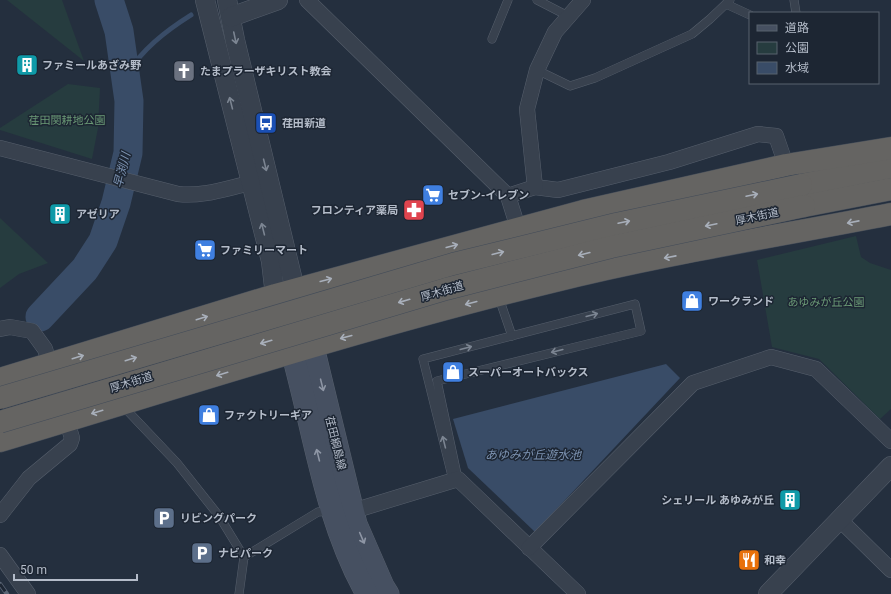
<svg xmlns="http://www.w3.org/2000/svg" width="891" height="594" font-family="Roboto,'Noto Sans JP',sans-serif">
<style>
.green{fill:#263c3f}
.water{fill:#394c67}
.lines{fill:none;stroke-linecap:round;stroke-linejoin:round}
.stream{stroke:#394c67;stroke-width:5}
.river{stroke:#394c67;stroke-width:29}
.service-casing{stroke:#565f6c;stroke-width:9}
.minor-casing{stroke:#565f6c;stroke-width:16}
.tertiary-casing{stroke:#565f6c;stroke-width:20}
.secondary-casing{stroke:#565f6c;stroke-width:23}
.trunk-casing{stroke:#434c59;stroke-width:23}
.service{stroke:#38414e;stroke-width:8}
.minor{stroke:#38414e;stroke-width:15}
.tertiary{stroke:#38414e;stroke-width:19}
.secondary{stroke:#465061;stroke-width:22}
.trunk{stroke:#656462;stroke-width:22}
.rail-casing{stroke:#5a6575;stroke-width:4.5}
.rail{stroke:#1d2633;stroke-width:3;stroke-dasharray:9;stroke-linecap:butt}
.trunk-bridge-casing{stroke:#434c59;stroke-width:23;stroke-linecap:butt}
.trunk-bridge{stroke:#656462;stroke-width:22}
.oneway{stroke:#7c8592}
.oneway2{stroke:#a8afba}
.oneway3{stroke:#8e96a5}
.labels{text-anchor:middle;stroke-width:3;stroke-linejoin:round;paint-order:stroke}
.poi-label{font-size:11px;font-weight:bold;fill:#b4bcc9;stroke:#1d2633;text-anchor:start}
.park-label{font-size:11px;fill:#6b9a76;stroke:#1d2633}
.street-label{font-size:11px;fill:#b4bcc9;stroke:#1d2633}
.water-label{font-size:12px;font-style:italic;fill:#7c92b1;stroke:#1d2633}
</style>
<rect width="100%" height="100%" fill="#242f3e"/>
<g class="green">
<polygon points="7,0 62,0 84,61"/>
<polygon points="68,84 100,88 98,128 92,159 0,130 0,128"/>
<polygon points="0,218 48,263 19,274 0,288"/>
<polygon points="856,236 861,257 870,263 891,270 891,409 880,419 819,359 772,347 757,260"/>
</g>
<polygon class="water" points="666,364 680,378 535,532 468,468 453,419"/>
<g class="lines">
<path class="stream" d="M 125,76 C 143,49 164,32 191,15"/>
<polyline class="river" points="40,317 85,269 103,241 116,203 128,153 129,101 119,31 109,0"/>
<g class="service-casing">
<g id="service">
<polyline points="537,0 568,16"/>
<polyline points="794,0 796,13"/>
<polyline points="726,4 750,15"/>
<polyline points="492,39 508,0"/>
<polyline points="537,70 570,86 595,78 692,34 710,19 730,0"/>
<polyline points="498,295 512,336"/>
<polyline points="122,405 177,463 219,516 244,557 239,594"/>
<polyline points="453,480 423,359 635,304 641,331 437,381 458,479"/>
<polyline points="244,557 318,512 331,511"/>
</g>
</g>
<g class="minor-casing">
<g id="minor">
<polyline points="307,0 508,196"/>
<path d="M 0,148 L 178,194 C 203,197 227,188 251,183"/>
<polyline points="535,187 558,190 669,162 758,134 776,136 786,165"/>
<polyline points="518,228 508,196 535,187 527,109 537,70 555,32 583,0"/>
<polyline points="0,329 10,327 32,331 45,349 72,438 70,444 29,478 0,515"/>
<polyline points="344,511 353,511 458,479 578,594"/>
<polyline points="840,520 891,570"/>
<polyline points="529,548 693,383 771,357 816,369 891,441"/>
<polyline points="0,555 28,594"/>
</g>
</g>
<g class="tertiary-casing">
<g id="tertiary">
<polyline points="205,0 271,261 275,295"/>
<polyline points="227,0 235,40 295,289"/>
<polyline points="231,17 278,0"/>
<polyline points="768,594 891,466"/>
</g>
</g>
<g class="secondary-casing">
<g id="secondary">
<polyline points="296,290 313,347 356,524 383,586 388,594"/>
<path d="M 287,334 C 313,420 322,514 367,594"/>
</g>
</g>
<g class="trunk-casing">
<g id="trunk">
<polyline points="801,185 891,167"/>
<polyline points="804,206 891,189"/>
<polyline points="0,379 275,295 583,211 786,165 891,148"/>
<path d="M 0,441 C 183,386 365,327 551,282 C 663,254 778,236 891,214"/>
</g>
</g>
<use href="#service" class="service"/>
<use href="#minor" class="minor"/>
<use href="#tertiary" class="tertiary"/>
<use href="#secondary" class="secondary"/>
<use href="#trunk" class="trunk"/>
<g class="rail-casing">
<polyline id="rail" points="0,584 7,594"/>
</g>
<use href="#rail" class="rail"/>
<g class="trunk-bridge-casing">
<g id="trunk-bridge">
<polyline points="0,398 453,264 616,224 801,185"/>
<polyline points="0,422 446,289 611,247 804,206"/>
</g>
</g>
<use href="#trunk-bridge" class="trunk-bridge"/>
</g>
<defs><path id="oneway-shaft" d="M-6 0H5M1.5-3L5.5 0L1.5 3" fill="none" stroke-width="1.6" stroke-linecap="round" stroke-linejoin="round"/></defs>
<g class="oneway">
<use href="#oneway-shaft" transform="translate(235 38) rotate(78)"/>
<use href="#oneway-shaft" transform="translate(231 103) rotate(-104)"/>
<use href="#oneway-shaft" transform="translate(265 165) rotate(76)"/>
<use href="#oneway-shaft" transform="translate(263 229) rotate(-104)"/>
<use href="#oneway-shaft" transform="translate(592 315) rotate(-15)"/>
<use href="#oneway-shaft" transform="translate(466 348) rotate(-15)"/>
<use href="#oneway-shaft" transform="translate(557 351) rotate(166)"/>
<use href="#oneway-shaft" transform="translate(444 442) rotate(-104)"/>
</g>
<g class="oneway2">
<use href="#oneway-shaft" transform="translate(752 195) rotate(-12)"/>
<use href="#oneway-shaft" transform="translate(624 222) rotate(-12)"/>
<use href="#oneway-shaft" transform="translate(853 222) rotate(169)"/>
<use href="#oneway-shaft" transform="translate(711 225) rotate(168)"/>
<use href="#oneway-shaft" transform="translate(452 246) rotate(-15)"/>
<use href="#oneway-shaft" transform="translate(498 253) rotate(-14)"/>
<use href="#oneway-shaft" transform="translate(584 254) rotate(166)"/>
<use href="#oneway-shaft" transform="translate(670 257) rotate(169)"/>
<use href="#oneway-shaft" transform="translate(326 280) rotate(-15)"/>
<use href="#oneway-shaft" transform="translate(404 301) rotate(164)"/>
<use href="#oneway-shaft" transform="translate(471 303) rotate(165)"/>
<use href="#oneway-shaft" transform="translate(202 318) rotate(-17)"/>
<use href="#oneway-shaft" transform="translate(346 337) rotate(165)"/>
<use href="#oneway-shaft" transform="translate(266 342) rotate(164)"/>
<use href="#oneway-shaft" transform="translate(78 357) rotate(-17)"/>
<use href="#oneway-shaft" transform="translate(131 359) rotate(-17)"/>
<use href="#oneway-shaft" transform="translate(222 374) rotate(163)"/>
<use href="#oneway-shaft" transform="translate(97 412) rotate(163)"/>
</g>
<g class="oneway3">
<use href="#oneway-shaft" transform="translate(322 385) rotate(76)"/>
<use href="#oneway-shaft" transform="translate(318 455) rotate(-104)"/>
<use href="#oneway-shaft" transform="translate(362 538) rotate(67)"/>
</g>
<defs>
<g id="building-square" transform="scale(1.15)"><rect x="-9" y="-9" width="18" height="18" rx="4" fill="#0f9aa8" stroke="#1d2633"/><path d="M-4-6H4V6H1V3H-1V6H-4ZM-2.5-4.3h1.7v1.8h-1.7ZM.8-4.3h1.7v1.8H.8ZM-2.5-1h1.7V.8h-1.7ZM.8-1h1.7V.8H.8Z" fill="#fff"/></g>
<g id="church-square" transform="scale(1.15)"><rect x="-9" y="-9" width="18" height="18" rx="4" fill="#6b7280" stroke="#1d2633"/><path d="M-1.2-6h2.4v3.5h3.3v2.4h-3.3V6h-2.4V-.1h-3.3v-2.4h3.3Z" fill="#fff"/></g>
<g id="bus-square" transform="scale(1.15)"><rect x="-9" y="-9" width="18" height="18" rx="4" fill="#1a4fb4" stroke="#1d2633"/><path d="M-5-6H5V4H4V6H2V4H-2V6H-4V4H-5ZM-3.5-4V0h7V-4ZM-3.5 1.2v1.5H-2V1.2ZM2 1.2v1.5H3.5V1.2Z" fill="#fff"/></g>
<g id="supermarket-square" transform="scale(1.15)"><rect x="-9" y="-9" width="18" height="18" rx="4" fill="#3f7fe0" stroke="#1d2633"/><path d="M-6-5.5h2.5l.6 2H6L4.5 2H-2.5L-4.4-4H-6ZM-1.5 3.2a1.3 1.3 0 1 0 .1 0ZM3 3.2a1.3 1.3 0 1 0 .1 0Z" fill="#fff"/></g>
<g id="pharmacy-square" transform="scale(1.15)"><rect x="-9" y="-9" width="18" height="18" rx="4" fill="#e0444e" stroke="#1d2633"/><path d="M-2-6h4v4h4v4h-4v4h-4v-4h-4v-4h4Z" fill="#fff"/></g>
<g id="shop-square" transform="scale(1.15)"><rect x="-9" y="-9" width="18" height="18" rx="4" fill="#3f7fe0" stroke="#1d2633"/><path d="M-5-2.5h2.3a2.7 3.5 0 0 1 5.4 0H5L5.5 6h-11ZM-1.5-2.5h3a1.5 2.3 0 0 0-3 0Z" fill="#fff"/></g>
<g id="parking-square" transform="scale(1.15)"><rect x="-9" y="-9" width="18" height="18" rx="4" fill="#5c6f8a" stroke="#1d2633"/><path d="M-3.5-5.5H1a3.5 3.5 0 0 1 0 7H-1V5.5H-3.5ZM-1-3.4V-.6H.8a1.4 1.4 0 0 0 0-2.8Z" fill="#fff"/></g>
<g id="restaurant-square" transform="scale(1.15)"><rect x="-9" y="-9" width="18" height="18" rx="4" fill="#e8710a" stroke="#1d2633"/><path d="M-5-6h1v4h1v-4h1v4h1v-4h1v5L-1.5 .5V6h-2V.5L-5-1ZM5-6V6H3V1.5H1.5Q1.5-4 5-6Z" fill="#fff"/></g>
</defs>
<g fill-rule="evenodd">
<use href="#building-square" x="27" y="65"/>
<use href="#church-square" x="184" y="71"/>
<use href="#bus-square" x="266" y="123"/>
<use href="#supermarket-square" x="433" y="195"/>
<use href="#pharmacy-square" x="414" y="210"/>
<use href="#building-square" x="60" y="214"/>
<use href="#supermarket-square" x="205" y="250"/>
<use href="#shop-square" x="692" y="301"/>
<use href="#shop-square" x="453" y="372"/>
<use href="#shop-square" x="209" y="415"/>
<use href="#building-square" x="790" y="500"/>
<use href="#parking-square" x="164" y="518"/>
<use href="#parking-square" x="202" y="553"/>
<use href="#restaurant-square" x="749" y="560"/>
</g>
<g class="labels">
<g class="poi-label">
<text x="42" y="69">ファミールあざみ野</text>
<text x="200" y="75">たまプラーザキリスト教会</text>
<text x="282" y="127">荏田新道</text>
<text x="448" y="199">セブン-イレブン</text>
<text x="398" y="214" text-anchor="end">フロンティア薬局</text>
<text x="76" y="218">アゼリア</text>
<text x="220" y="254">ファミリーマート</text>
<text x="708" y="305">ワークランド</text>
<text x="468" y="376">スーパーオートバックス</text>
<text x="224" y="419">ファクトリーギア</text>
<text x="774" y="504" text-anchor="end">シェリール あゆみが丘</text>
<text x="180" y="522">リビングパーク</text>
<text x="218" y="557">ナビパーク</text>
<text x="764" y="564">和幸</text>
</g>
<g class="park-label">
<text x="67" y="124">荏田関耕地公園</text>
<text x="826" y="306">あゆみが丘公園</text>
</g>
<g class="street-label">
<text transform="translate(757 216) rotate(-12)" y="4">厚木街道</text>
<text transform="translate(442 291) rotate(-16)" y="4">厚木街道</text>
<text transform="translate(131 382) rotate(-17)" y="4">厚木街道</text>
<text transform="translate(336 443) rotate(76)" y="4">荏田綱島線</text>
</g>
<g class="water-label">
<text transform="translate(122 170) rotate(-76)" y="4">早渕川</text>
<text x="533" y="459">あゆみが丘遊水池</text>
</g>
</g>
<rect x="749" y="12" width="130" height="72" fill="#1d2633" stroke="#59626f"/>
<rect x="757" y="25" width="20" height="6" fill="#465061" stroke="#59626f"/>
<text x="785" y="32" font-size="12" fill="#b4bcc9">道路</text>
<rect x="757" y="42" width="20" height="12" fill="#263c3f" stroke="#59626f"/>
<text x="785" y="52" font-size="12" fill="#b4bcc9">公園</text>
<rect x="757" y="62" width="20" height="12" fill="#394c67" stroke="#59626f"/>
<text x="785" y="72" font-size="12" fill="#b4bcc9">水域</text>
<path d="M14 574v6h123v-6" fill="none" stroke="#b4bcc9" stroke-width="2"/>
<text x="20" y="574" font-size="12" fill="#b4bcc9" stroke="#1d2633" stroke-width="3" paint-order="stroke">50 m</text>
</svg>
